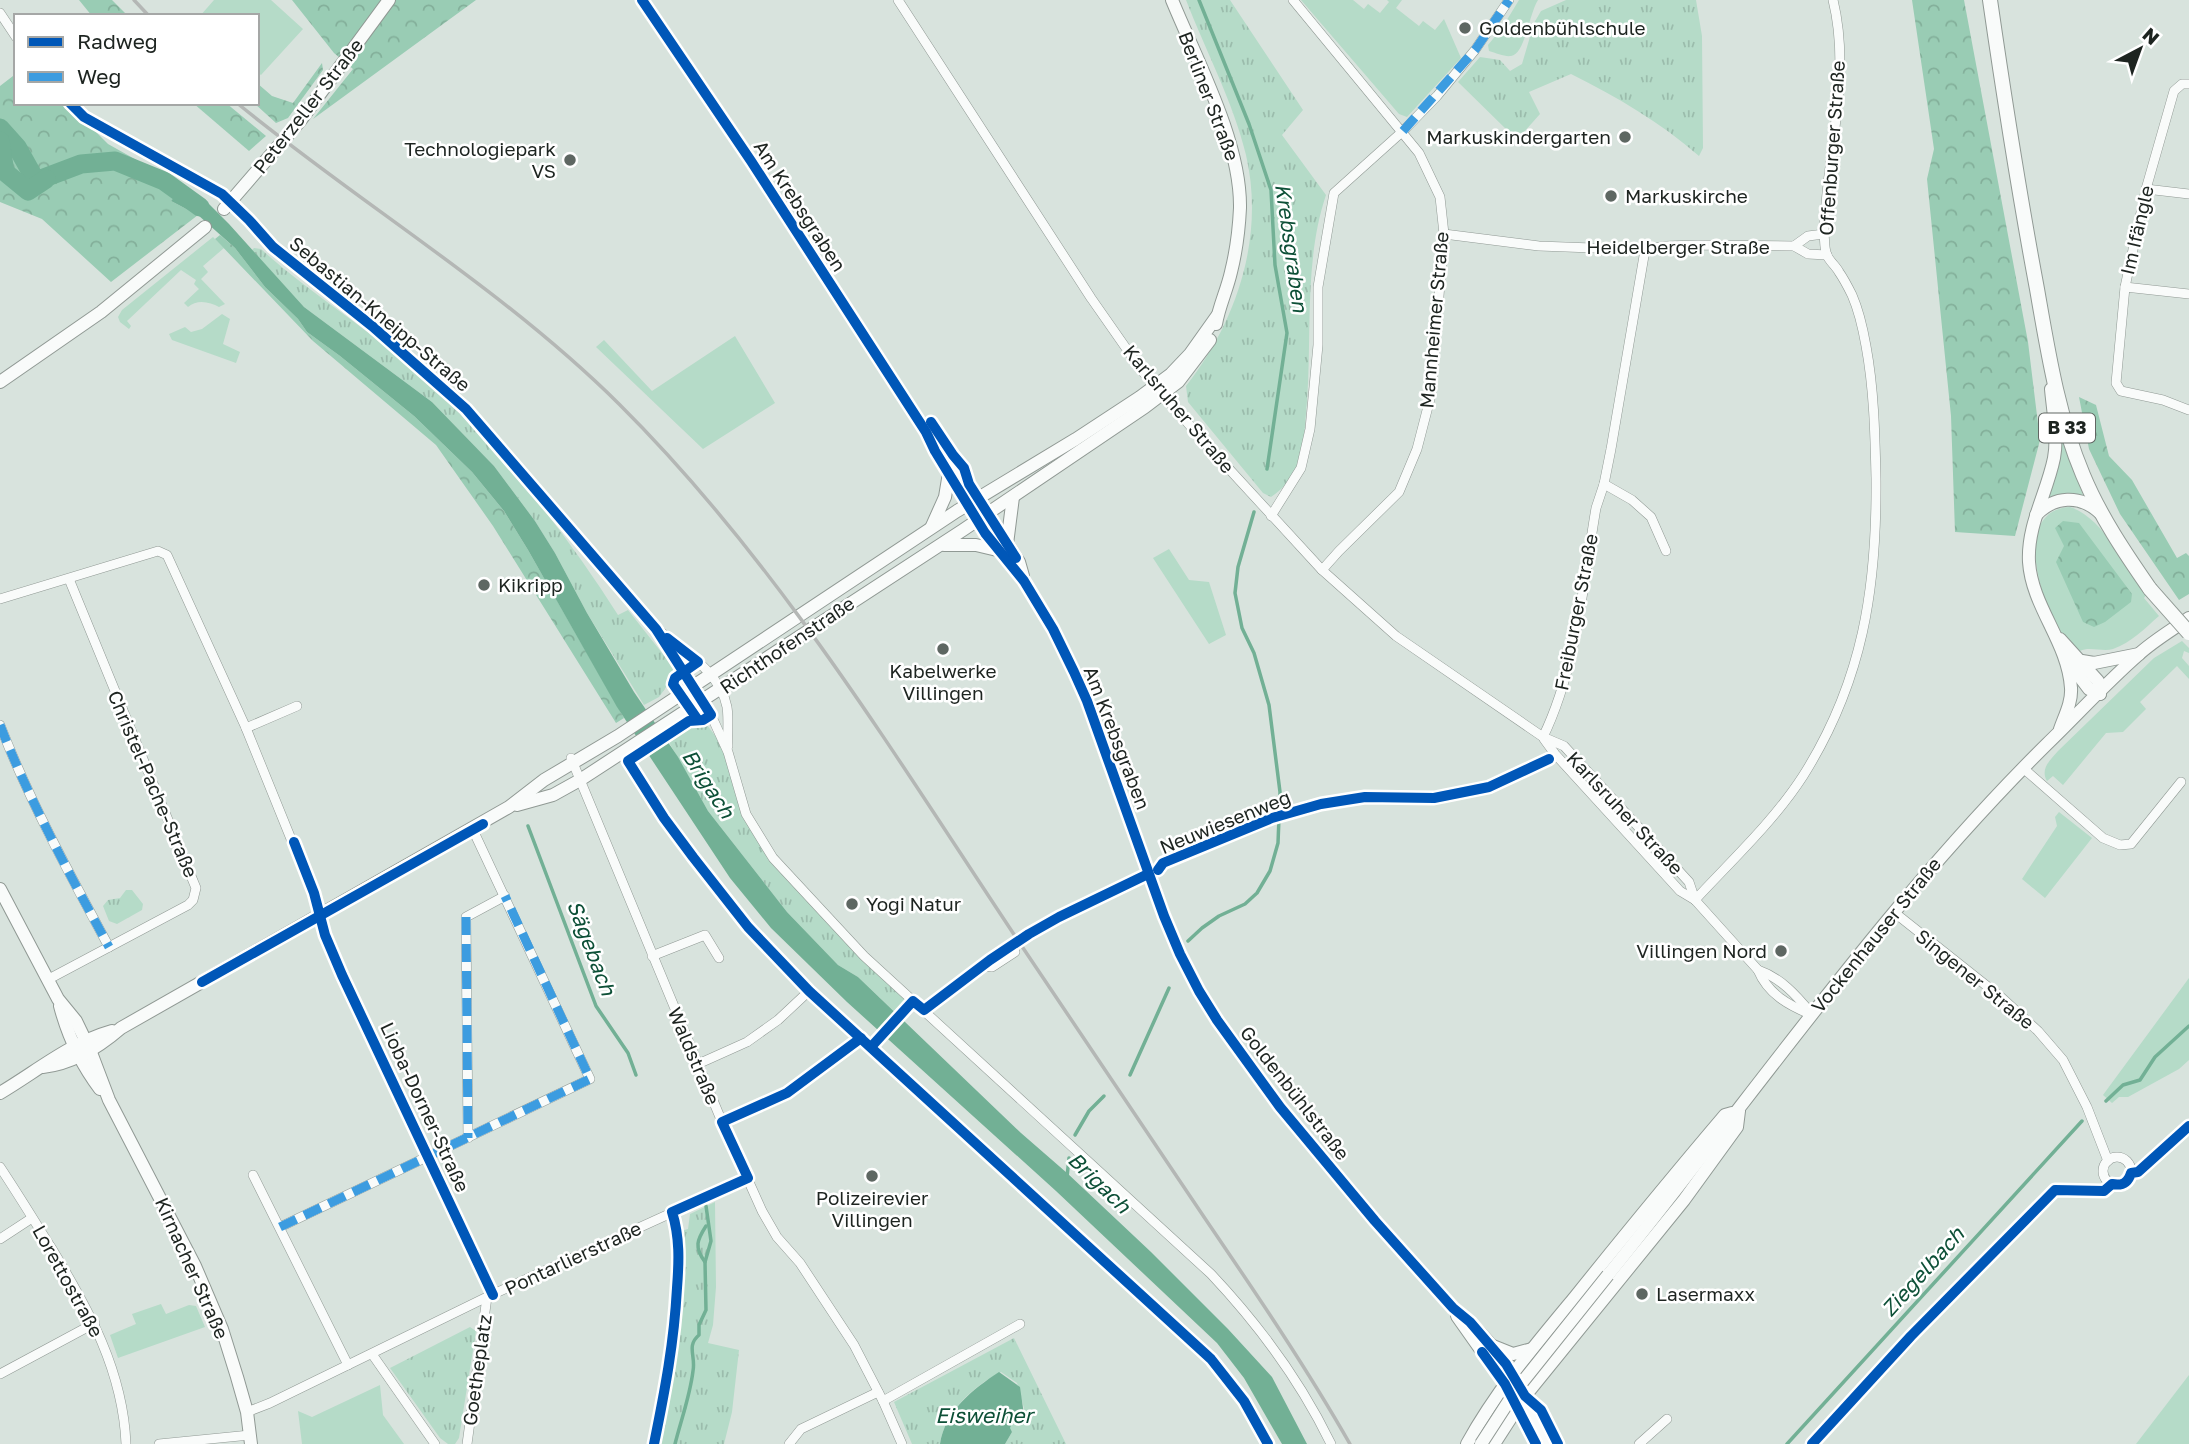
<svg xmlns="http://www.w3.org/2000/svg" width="2189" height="1444" font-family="'Golos Text',sans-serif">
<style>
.green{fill:#b5dbc8}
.forest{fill:url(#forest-crowns)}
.park{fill:url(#park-tufts)}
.water{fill:#72b095}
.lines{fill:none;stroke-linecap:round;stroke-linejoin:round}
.stream{stroke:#72b095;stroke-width:3.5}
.river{stroke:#72b095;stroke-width:19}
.street-tunnel{stroke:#b3bdb7;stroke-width:9;stroke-dasharray:9 4.5;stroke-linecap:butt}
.street-casing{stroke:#909994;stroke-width:10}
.secondary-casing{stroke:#909994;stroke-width:14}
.primary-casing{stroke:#909994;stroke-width:16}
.street{stroke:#f9fbfa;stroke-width:9}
.secondary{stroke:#f9fbfa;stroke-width:12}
.primary{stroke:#f9fbfa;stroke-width:14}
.rail{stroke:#b4b7b5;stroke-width:3.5}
.secondary-bridge-casing{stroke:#909994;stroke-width:14;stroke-linecap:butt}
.primary-bridge-casing{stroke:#909994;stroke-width:16;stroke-linecap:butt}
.secondary-bridge{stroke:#f9fbfa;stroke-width:12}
.primary-bridge{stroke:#f9fbfa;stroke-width:14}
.quiet{stroke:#3c9ce0;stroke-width:9;stroke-dasharray:18 9;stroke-linecap:butt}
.cycleway-casing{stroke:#fff;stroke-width:15}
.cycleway{stroke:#0057b8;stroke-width:10}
.poi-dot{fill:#5e6762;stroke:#fff;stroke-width:2.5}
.labels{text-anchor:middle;stroke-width:5;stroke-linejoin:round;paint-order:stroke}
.shield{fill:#fff;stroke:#616663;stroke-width:2}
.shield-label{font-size:18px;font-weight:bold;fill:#1d2420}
.poi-label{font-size:19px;fill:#1d2420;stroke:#fff;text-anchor:start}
.street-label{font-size:19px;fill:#1d2420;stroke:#fff}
.water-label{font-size:21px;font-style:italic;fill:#0d5037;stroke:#fff}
</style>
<defs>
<pattern id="forest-crowns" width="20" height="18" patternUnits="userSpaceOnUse" patternTransform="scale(1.75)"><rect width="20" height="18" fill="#99ccb4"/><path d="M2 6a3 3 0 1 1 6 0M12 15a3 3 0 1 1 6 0" fill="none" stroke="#83af9a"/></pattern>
<pattern id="park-tufts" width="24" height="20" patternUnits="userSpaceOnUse" patternTransform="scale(1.75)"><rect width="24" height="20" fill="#b5dbc8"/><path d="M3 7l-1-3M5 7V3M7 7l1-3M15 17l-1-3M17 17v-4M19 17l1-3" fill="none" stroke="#9bbcac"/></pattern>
</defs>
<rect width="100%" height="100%" fill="#d8e3dd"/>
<g class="green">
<polygon points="214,0 271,0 303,29 261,75 257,72 257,16 200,16"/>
<polygon points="1301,0 1353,0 1364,9 1368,4 1380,13 1389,2 1387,0 1402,0 1396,8 1419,26 1423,21 1435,30 1444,19 1461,58 1407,117 1399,114"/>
<path d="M 1519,0 L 1538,0 C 1529,14 1525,54 1511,56 C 1505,57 1496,53 1489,51 L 1488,45 L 1502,28 Z"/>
<path d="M 213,237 L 224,248 L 203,266 L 208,272 L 201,279 L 225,304 L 219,307 C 210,302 197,299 188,307 L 184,303 L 199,289 L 194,284 L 196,280 L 181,270 L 127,321 L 131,326 L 129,329 L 120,322 L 118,317 L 122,310 Z"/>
<polygon points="222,314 230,319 223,344 240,352 236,363 172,340 169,334 185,327 191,332 202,329"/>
<polygon points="735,336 775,403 703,449 596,347 604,340 652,391"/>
<polygon points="2060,434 2085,500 2047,501"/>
<path d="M 2070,507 C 2104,518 2125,567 2146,595 L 2144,598 L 2159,616 C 2145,628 2131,643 2113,649 C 2102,652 2089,646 2080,651 C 2070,643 2061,634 2055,622 C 2038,592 2015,510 2070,507 Z"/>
<polygon points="1169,549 1189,580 1209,582 1226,635 1209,644 1153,558"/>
<path d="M 2182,641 L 2189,648 L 2189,653 L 2184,651 L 2182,658 L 2189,666 L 2189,679 L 2177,666 L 2140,702 L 2146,709 L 2123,732 L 2106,733 L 2063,785 L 2053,776 L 2047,781 C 2040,769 2050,760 2058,751 L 2154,658 Z"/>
<polygon points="2059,812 2092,838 2045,898 2022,879 2057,826 2055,817"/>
<polygon points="2189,978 2189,1060 2179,1069 2128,1097 2119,1097 2112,1103 2103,1095"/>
<polygon points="161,1304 166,1314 189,1305 196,1306 205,1327 118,1358 110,1335 136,1324 132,1314"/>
<polygon points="2189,1375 2189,1444 2136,1444"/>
<polygon points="380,1385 383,1415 404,1444 302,1444 298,1411 312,1417"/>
</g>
<g class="forest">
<polygon points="79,0 112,0 128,16 92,16"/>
<polygon points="292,0 476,0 313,119 353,69 334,53"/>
<polygon points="1912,0 1964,0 2028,342 2040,440 2015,536 1955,532 1951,416 1927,179 1934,149"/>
<polygon points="322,63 323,70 288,118 276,123 254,103 257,103 257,83 272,96 293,103"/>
<polygon points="13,76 16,76 16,103 67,103 108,144 183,186 171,201 198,215 111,282 42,219 0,202 0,86"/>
<polygon points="193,103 226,103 266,136 249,151"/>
<polygon points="220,235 235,248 265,287 298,319 307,332 340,356 414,416 472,472 504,511 528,550 624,718 616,723 493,526 436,445 313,341 215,239"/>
<polygon points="2079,397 2096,405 2109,456 2132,480 2177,558 2186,553 2189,556 2189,594 2179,600 2120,514 2089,449"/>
<polygon points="2063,521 2079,523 2132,594 2131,602 2105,622 2094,627 2083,622 2056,562 2064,546 2055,528"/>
</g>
<g class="park">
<path d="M 1186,0 L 1230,0 L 1303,110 L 1282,135 L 1326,195 C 1304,260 1312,334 1307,401 C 1305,420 1305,448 1298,465 C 1294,476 1281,491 1271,497 L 1263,493 L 1188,402 L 1186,386 C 1237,321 1265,237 1246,155 C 1234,104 1205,49 1186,0 Z"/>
<path d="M 1566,0 L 1696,0 L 1702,36 L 1703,148 L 1699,156 C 1660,122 1617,97 1571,74 L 1529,92 L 1540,114 L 1523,133 L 1509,132 L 1458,82 L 1480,57 L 1500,60 L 1510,71 L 1522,64 L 1534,23 L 1541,11 Z"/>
<path d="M 254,248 L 261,249 C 307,291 360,323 407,364 C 490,437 559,522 618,615 L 628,610 L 677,672 L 659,697 L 644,705 L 587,613 L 555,553 L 535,521 L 494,466 L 432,402 L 304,307 L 252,250 Z"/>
<polygon points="703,720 728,752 746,814 773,858 913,1001 898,1015 858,977 838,965 787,912 708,811 666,737 689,721"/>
<polygon points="126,890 132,890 143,904 142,910 117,924 109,921 103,906 108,900 120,898"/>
<path d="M 715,1202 L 716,1287 L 713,1325 L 708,1343 L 739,1350 L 732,1412 L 724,1444 L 660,1444 C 675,1370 686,1307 681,1231 L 688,1229 L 690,1214 Z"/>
<polygon points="470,1327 476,1331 459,1438 455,1444 448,1444 440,1438 390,1368"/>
<path d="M 1014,1338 L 1066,1444 L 1005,1444 L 1012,1432 L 1009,1428 L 1013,1421 L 1022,1416 L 1024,1408 L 1017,1383 L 1001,1372 C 973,1386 945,1412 940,1444 L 912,1444 L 894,1402 Z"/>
</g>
<g class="water">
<polygon points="183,186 206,201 229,224 304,307 432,402 494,466 535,521 555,553 587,613 634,692 678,757 708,811 787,912 838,965 858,977 1021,1133 1067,1173 1151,1252 1228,1329 1272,1377 1307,1444 1282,1444 1244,1378 1217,1343 1056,1191 847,1002 771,928 730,878 617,707 528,550 504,511 472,472 414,416 340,356 307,332 298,319 265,287 235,248 198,215 171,201"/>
<path d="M 999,1372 L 1020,1387 L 1024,1415 L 1013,1421 L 1010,1428 L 1012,1432 L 1005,1444 L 940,1444 C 945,1411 973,1389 999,1372 Z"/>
</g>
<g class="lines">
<g class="stream">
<polyline points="1199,0 1249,124 1271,190 1275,265 1287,333 1267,469"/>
<polyline points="528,826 596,1006 628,1053 636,1075"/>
<polyline points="1188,941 1202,928 1219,916 1245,904 1257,893 1270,871 1278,843 1280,792 1269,705 1254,653 1242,628 1235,593 1238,567 1254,512"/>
<polyline points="1130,1075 1169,988"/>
<polyline points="2106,1101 2123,1085 2140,1080 2155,1057 2189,1026"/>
<polyline points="1075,1135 1089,1111 1104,1096"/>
<polyline points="1067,1177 1069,1158"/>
<path d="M 705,1262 C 694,1247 697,1240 706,1226"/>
<path d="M 675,1444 C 681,1420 690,1396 693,1371 C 696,1356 686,1346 699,1335 L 699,1325 L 706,1310 L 705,1262 L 711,1241 L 706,1206"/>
<polyline points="1787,1444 2082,1121"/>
</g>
<g class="river">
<polyline points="0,128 17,147 36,181 81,164 115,161 164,181 200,207"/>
<polyline points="0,141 5,172 28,191 46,179"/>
</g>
<polyline class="street-tunnel" points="317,903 325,935"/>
<g class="street-casing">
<g id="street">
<polyline points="898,0 1091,298 1142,371 1207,445 1322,570 1396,636 1543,737 1564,746 1689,882 1695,900"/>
<polyline points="1293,0 1419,153 1440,197 1444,234 1431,395 1417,449 1399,492 1339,551 1322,570"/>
<polyline points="0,13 16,37"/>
<polyline points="2189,84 2182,84 2174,91 2146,189 2125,287 2116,383 2121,391 2163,400 2189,410"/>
<path d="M 70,103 L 84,117 L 222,194 L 249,220 L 273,247 L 372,326 L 466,409 L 656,629 L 711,715 L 728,752 L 746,814 L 773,858 L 864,956 L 1211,1274 C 1259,1325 1300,1380 1331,1444"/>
<polyline points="2146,189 2189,194"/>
<polyline points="1444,234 1539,246 1645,250 1666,246 1698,245 1794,246 1808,254 1827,255"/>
<polyline points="1794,246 1808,236 1824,234"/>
<polyline points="2125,287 2189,294"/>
<polyline points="1604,484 1632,500 1651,517 1666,551"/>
<polyline points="1271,516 1301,468 1310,429 1318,345 1318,287 1334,193 1403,131 1437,96 1475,50 1509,0"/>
<polyline points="0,599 158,551 167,555 246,728 317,903"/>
<path d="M 662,633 C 686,652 721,674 727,707 C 729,720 727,734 728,746"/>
<path d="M 0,725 C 30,802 70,875 109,947"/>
<polyline points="246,728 297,706"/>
<path d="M 1543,737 C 1577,667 1583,584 1596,508 L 1604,484 L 1611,449 L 1645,250"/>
<path d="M 1544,739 L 1555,754 L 1680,891 L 1695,900 L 1758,970 C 1768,994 1788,1005 1812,1015"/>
<polyline points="571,758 722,1122 762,1211 777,1237 800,1263 854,1345 883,1401 902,1444"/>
<polyline points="2023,768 2103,838 2120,845 2131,844 2181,782"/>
<path d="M 1695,900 C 1732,860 1774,821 1803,776 C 1863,681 1877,588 1876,478 C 1875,434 1874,389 1866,346 C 1863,329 1859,311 1852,295 C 1848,287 1844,279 1839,272 C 1836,266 1829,261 1827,255 C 1824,249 1825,240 1824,234 C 1826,156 1852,77 1833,0"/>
<polyline points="1895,913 2002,998 2038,1031 2063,1060 2087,1107 2108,1161"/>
<polyline points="325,935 493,1295"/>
<polyline points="652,956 705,935 719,958"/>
<path d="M 1758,970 C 1781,978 1796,995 1811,1013"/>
<polyline points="47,980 188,905 193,900 196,888 69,579"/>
<polyline points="924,1010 985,966 992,967 1015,952"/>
<polyline points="698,1064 747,1042 778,1020 809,991"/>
<polyline points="468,1138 466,917 505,896"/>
<circle cx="2117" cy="1171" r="14"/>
<path d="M 0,1167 C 18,1194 35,1222 52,1249 C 89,1310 123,1371 126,1444"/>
<polyline points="2131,1173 2138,1172 2189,1126"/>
<polyline points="253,1175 348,1365"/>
<polyline points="280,1227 590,1079 473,830"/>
<polyline points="0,1239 32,1218"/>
<polyline points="372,1354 435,1444"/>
<polyline points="0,1374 95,1323"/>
<polyline points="883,1401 1020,1324"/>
<polyline points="247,1412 270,1403 487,1297 748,1178"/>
<polyline points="159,1444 250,1435"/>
<polyline points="467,1444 487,1297"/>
<path d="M 654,1444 C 665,1390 674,1343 677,1288 C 679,1262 680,1237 672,1212"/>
<polyline points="789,1444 801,1429 878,1392"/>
<polyline points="1639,1444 1667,1419"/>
</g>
</g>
<g class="secondary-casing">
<g id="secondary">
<path d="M 642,0 L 751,161 L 926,432 L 935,451 L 985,533 L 1024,581 L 1053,629 L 1074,672 L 1087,701 L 1164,916 L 1180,954 L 1199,991 L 1217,1020 L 1280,1107 L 1375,1221 L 1453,1308 C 1476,1327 1497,1349 1512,1375"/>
<path d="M 1172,0 C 1197,61 1241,142 1240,208 C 1239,229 1236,252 1231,272 C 1227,290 1219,306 1216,324"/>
<polyline points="224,209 300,121 389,0"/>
<polyline points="0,382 101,312 205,227"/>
<path d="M 2051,389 C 2053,412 2058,436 2054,458 C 2047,493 2027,525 2029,562 C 2032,607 2068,642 2071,688 C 2072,702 2065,715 2060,729"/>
<polyline points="937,442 969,484 1019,562 1023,576"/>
<path d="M 2036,515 C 2054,496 2080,494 2100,513"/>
<polyline points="932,526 945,497 949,473"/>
<polyline points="1007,544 1013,497"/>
<polyline points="944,545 976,545 997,550"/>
<polyline points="2060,639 2098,681 2100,694"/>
<polyline points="2067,660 2089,689 2100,694"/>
<polyline points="2082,661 2094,663 2139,654"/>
<polyline points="517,805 553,795 580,780 963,530 1145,407 1178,382 1210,340"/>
<polyline points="0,889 58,999 76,1021 90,1050 109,1100 195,1266 222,1329 237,1377 247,1412 251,1444"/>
<path d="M 60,1006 C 68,1036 81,1064 100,1089"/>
<path d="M 43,1067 C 72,1064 99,1047 121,1028 L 509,807 L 544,780 L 618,736 L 957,511 L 1076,439 L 1140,397 L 1171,374 L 1190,354 L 1217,316"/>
<path d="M 0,1093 C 37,1071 70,1043 112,1031"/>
<path d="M 1608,1275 C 1753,1097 1883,906 2047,744 C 2077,715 2106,683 2138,655 C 2153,641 2172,630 2189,618"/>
<polyline points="1457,1316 1505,1384"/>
<polyline points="1493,1346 1513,1354 1532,1349"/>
<polyline points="1525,1396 1549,1444"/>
<polyline points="1517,1407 1537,1444"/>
<path d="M 1467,1444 C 1496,1391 1536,1344 1575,1297 C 1624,1236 1674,1175 1725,1115 L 1732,1113"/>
<polyline points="1494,1444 1525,1396 1684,1200 1737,1127 1739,1111"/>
</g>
</g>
<g class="primary-casing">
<path id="primary" d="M 1990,0 C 2004,97 2019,193 2037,289 C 2048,352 2058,416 2083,475 C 2100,516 2125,553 2150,589"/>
</g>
<use href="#street" class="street"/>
<use href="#secondary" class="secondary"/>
<use href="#primary" class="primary"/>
<g class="rail">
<polyline points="134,0 149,16"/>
<path d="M 237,103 C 363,206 503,289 619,404 C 778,562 895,756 1019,942 C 1080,1033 1141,1123 1202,1214 C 1253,1289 1305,1365 1350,1444"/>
</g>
<g class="secondary-bridge-casing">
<polyline id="secondary-bridge" points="1481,1444 1516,1390 1608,1275"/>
</g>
<g class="primary-bridge-casing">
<polyline id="primary-bridge" points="2150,589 2189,633"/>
</g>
<use href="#secondary-bridge" class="secondary-bridge"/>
<use href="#primary-bridge" class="primary-bridge"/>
<g class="quiet">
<polyline points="1403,131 1475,50 1509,0"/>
<path d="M 0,725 C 30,802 70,875 109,947"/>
<polyline points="466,917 468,1138"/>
<polyline points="280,1227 590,1079 505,896"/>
</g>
<g class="cycleway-casing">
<g id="cycleway">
<polyline points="642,0 751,161 926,432 935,451 985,533 1024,581 1053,629 1074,672 1087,701 1164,916 1180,954 1199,991 1217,1020 1280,1107 1375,1221 1453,1308 1470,1322 1506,1364 1525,1396 1541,1410 1558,1444"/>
<polyline points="70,103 84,117 222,194 249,220 273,247 372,326 466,409 656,629 711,715 703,720 689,721 628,761 664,818 693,857 748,927 809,991 1211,1359 1244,1401 1268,1444"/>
<polyline points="931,422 953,455 964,468 969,484 1016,558"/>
<polyline points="667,638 698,662 675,678 673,684 698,720"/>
<polyline points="294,842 314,893 325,935 342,975 493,1295"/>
<polyline points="1158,870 1163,863 1272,818 1321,804 1365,797 1434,798 1489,787 1549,759"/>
<polyline points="202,982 483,824"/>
<polyline points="871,1047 913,1001 924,1010 990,960 1029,934 1059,917 1148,874"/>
<polyline points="1482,1352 1505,1384 1536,1444"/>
<path d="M 654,1444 C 665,1390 674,1343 677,1288 C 679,1262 680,1237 672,1212 L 748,1178 L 722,1122 L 787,1093 L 861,1038"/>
<path d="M 1812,1444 L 1911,1336 L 2055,1190 L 2104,1191 L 2112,1184 C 2122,1186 2128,1183 2131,1173 L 2138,1172 L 2189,1126"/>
</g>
</g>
<use href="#cycleway" class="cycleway"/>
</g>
<g class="poi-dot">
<circle cx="1465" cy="28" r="7"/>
<circle cx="1625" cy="137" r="7"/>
<circle cx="570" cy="160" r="7"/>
<circle cx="1611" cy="196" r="7"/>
<circle cx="484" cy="585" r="7"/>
<circle cx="943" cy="649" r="7"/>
<circle cx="852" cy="904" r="7"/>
<circle cx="1781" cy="951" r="7"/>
<circle cx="872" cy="1176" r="7"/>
<circle cx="1642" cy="1294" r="7"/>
</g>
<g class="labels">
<rect class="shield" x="2039" y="413.5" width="56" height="29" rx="5"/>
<g class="shield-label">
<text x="2067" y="434">B 33</text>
</g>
<g class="poi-label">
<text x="1479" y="35">Goldenbühlschule</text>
<text x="1611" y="144" text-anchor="end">Markuskindergarten</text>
<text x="556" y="156" text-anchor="end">Technologiepark<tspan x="556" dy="22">VS</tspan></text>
<text x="1625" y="203">Markuskirche</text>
<text x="498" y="592">Kikripp</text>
<text x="943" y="678" text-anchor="middle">Kabelwerke<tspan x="943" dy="22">Villingen</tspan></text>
<text x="866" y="911">Yogi Natur</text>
<text x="1767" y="958" text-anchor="end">Villingen Nord</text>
<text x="872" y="1205" text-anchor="middle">Polizeirevier<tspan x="872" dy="22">Villingen</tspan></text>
<text x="1656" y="1301">Lasermaxx</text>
</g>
<g class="street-label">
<text transform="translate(1209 96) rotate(69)" y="7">Berliner Straße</text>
<text transform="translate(308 106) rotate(-52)" y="7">Peterzeller Straße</text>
<text transform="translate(1832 148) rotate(-86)" y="7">Offenburger Straße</text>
<text transform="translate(800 206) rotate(57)" y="7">Am Krebsgraben</text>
<text transform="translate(2137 230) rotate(-77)" y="7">Im Ifängle</text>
<text x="1678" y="254">Heidelberger Straße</text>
<text transform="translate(380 314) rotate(40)" y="7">Sebastian-Kneipp-Straße</text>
<text transform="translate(1434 320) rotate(-85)" y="7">Mannheimer Straße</text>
<text transform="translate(1179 409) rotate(50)" y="7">Karlsruher Straße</text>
<text transform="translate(1576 612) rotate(-79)" y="7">Freiburger Straße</text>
<text transform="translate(787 645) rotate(-34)" y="7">Richthofenstraße</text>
<text transform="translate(1117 738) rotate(69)" y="7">Am Krebsgraben</text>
<text transform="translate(153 784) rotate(67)" y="7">Christel-Pache-Straße</text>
<text transform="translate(1625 813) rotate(47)" y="7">Karlsruher Straße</text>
<text transform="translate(1225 822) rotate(-22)" y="7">Neuwiesenweg</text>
<text transform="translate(1876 935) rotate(-51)" y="7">Vockenhauser Straße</text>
<text transform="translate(1975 979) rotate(39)" y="7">Singener Straße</text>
<text transform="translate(694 1056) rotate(67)" y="7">Waldstraße</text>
<text transform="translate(1295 1093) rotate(52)" y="7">Goldenbühlstraße</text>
<text transform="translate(425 1107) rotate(65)" y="7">Lioba-Dorner-Straße</text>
<text transform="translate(573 1258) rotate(-25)" y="7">Pontarlierstraße</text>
<text transform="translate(192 1268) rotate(66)" y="7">Kirnacher Straße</text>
<text transform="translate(68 1281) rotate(61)" y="7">Lorettostraße</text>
<text transform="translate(477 1370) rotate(-82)" y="7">Goetheplatz</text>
</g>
<g class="water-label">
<text transform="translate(1291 248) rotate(82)" y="7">Krebsgraben</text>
<text transform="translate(708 784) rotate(57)" y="7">Brigach</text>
<text transform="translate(591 948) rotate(69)" y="7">Sägebach</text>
<text transform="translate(1099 1183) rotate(44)" y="7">Brigach</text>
<text transform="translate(1923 1272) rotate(-48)" y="7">Ziegelbach</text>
<text x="984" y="1423">Eisweiher</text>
</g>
</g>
<rect x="14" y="14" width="245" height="91" fill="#ffffff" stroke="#a5a7a6" stroke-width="2"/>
<rect x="28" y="37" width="35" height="10" fill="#0057b8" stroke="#a5a7a6" stroke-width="2"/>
<text x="77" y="49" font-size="21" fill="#1d2420">Radweg</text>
<rect x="28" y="72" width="35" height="10" fill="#3c9ce0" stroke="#a5a7a6" stroke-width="2"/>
<text x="77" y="84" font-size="21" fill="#1d2420">Weg</text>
<g transform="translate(2140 49) rotate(41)" stroke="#ffffff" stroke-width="5" paint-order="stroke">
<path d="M0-5L12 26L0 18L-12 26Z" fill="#1d2420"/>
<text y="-10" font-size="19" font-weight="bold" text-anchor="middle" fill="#1d2420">N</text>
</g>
</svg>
